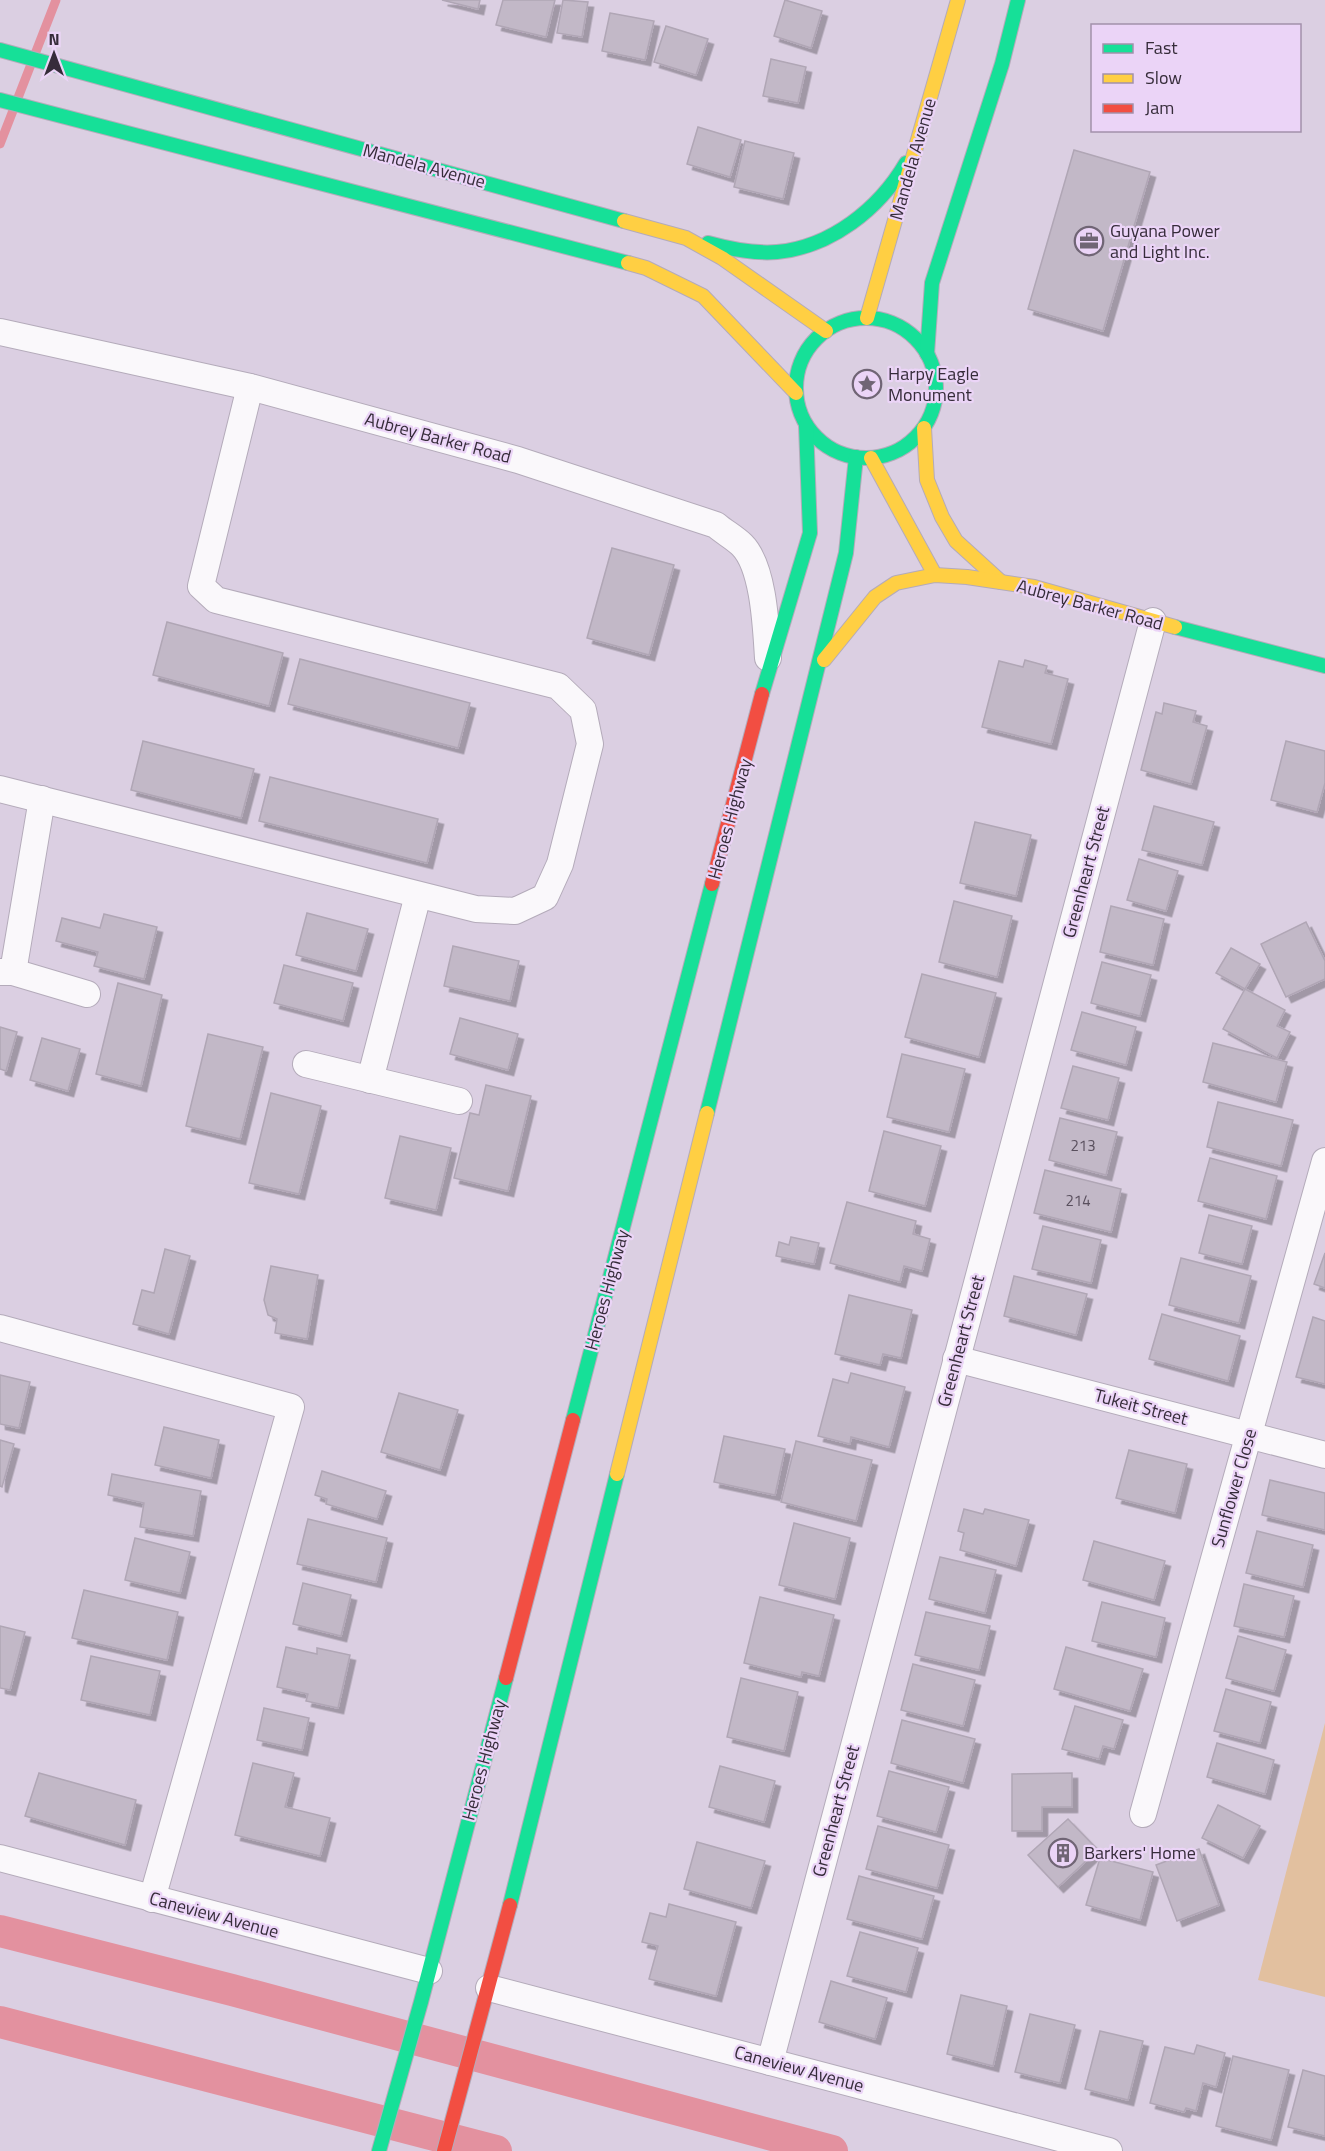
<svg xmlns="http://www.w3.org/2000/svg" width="1325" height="2151" font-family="'Titillium Web',sans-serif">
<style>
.green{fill:#e2c09f}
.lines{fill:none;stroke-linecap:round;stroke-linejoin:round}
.stream{stroke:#e3919f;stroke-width:9}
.canal{stroke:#e3919f;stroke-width:32}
.building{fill:#c2b8c7;stroke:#b0a6b5;stroke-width:1.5;filter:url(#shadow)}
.street-casing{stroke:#b4abba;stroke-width:28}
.fast-casing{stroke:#b4abba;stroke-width:16}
.slow-casing{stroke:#b4abba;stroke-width:16}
.jam-casing{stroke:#b4abba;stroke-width:16}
.street{stroke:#faf8fb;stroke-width:26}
.fast{stroke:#16e098;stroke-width:14}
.slow{stroke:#ffcf43;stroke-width:14}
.jam{stroke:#f24e42;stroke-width:14}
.labels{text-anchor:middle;stroke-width:4.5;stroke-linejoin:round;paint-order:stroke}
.number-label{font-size:15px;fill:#594f5d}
.street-label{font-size:18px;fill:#362c3a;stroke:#ebd4f7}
.poi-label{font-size:18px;fill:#362c3a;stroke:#ebd4f7;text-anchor:start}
</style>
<defs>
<filter id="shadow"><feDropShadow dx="5.5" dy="5.5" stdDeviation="0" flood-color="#0004"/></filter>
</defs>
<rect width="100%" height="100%" fill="#dbcfe2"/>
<polygon class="green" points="1325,1723 1325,1997 1258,1980"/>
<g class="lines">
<polyline class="stream" points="0,144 56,0"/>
<g class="canal">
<polyline points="0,1931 232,1990 832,2151"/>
<polyline points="0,2022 496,2151"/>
</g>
</g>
<g class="building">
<polygon points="442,0 480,0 478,9"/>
<polygon points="503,0 555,0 546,37 496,25"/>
<polygon points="563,0 588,2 582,37 557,33"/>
<polygon points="785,0 822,11 811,48 774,36"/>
<polygon points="610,13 654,21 645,60 602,51"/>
<polygon points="666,26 708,39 696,75 654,62"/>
<polygon points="771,59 806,67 798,103 763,96"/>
<polygon points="698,127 741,140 730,177 687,164"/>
<polygon points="745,141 794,153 783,199 734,187"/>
<polygon points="1074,150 1150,172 1103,331 1028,309"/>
<polygon points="612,548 674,565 649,655 587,638"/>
<polygon points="167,622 283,653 269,706 153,675"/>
<polygon points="300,659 470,703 458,748 288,704"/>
<polygon points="1025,660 1047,666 1045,673 1068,679 1051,744 982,727 999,661 1023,667"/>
<polygon points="1164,703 1196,711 1193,722 1207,726 1191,784 1141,770 1156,712 1162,714"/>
<polygon points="143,741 254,769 241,818 131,790"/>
<polygon points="1286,741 1325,751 1325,783 1317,812 1271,800"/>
<polygon points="270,777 438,819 427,863 259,821"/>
<polygon points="1154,806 1214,822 1202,865 1142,850"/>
<polygon points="975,822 1031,835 1016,896 960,883"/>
<polygon points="1139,859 1178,871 1166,911 1127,900"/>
<polygon points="954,901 1012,916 997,977 939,962"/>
<polygon points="1111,906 1164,919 1153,965 1100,952"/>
<polygon points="307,913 368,929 356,971 296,955"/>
<polygon points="104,914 157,927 144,979 94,966 98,952 56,941 62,918 100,928"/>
<polygon points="1306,922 1325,961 1325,979 1286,997 1261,944"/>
<polygon points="453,946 519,961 510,1001 444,986"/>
<polygon points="1231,948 1260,964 1245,989 1216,973"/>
<polygon points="1102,962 1151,975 1140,1016 1091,1003"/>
<polygon points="284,965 353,983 343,1021 274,1003"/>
<polygon points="922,974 996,993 979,1057 905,1037"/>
<polygon points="118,983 162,995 141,1086 96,1074"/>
<polygon points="1245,989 1285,1010 1277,1026 1290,1032 1277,1058 1223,1029"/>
<polygon points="1082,1012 1136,1027 1126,1065 1071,1050"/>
<polygon points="460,1018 518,1034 508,1070 450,1054"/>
<polygon points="0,1027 17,1032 6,1071 0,1069"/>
<polygon points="208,1034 263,1047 240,1139 186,1126"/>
<polygon points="42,1038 80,1049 68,1091 30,1080"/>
<polygon points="1213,1043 1287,1062 1276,1102 1203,1082"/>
<polygon points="902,1054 965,1069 949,1132 887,1117"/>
<polygon points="1073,1066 1119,1078 1108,1120 1061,1108"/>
<polygon points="486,1085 531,1096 508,1191 454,1178 470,1113 479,1115"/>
<polygon points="271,1093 321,1106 299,1194 249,1183"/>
<polygon points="1218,1102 1293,1120 1281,1166 1207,1147"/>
<polygon points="1060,1118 1117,1132 1106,1175 1049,1160"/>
<polygon points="884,1131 941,1146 925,1206 869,1191"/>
<polygon points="400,1136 451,1148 436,1210 385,1198"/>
<polygon points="1210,1158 1277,1176 1266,1219 1198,1201"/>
<polygon points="1045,1170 1121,1189 1111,1232 1034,1213"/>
<polygon points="847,1202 916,1221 913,1234 930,1239 922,1271 904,1266 900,1282 830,1263"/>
<polygon points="1209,1215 1252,1226 1242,1264 1199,1253"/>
<polygon points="1043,1226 1101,1240 1091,1283 1032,1269"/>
<polygon points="791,1237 819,1243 814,1264 776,1256 779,1242 789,1245"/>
<polygon points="165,1249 190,1256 169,1334 133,1324 142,1290 154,1293"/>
<polygon points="1325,1253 1325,1288 1314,1284"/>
<polygon points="1181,1258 1251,1276 1239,1323 1169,1305"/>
<polygon points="271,1266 318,1275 307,1339 275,1333 277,1319 268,1315 264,1300"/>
<polygon points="1014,1276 1087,1294 1076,1335 1004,1316"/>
<polygon points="849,1295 912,1310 901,1358 883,1354 880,1365 835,1354"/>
<polygon points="1162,1314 1240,1336 1228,1381 1149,1359"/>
<polygon points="1313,1317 1325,1321 1325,1384 1296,1377"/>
<polygon points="851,1373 905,1387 889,1447 851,1437 850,1444 818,1436 833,1379 848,1383"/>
<polygon points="0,1375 30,1382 19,1428 0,1424"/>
<polygon points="399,1393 458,1410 440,1470 381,1452"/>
<polygon points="164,1427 219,1440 211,1478 155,1465"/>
<polygon points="724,1436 785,1449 775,1495 714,1482"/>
<polygon points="0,1440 14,1444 2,1487 0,1486"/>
<polygon points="796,1441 872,1460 856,1521 781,1502"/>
<polygon points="1129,1450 1187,1464 1175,1513 1116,1498"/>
<polygon points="322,1471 386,1491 377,1519 326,1504 327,1499 315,1495"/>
<polygon points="112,1474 201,1491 193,1536 140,1527 144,1503 108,1495"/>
<polygon points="1270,1480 1325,1493 1325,1530 1262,1515"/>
<polygon points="964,1509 983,1514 985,1509 1029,1520 1016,1566 960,1550 964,1533 958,1531"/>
<polygon points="308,1519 387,1538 376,1582 297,1564"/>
<polygon points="794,1523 850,1538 835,1599 779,1585"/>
<polygon points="1257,1531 1313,1545 1303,1587 1246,1573"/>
<polygon points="135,1538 190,1552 180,1593 125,1580"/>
<polygon points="1094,1541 1165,1561 1154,1600 1083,1580"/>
<polygon points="940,1557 996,1570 985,1613 929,1599"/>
<polygon points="303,1583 351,1595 341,1636 293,1624"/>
<polygon points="1244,1584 1294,1596 1284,1637 1234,1626"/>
<polygon points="84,1590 178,1612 167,1660 72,1638"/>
<polygon points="760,1597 834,1615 819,1676 802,1672 801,1677 744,1663"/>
<polygon points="1102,1602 1165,1618 1156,1657 1092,1641"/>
<polygon points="926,1612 990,1626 979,1670 915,1655"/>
<polygon points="0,1626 25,1632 10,1690 0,1688"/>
<polygon points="1238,1636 1286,1650 1274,1691 1226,1678"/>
<polygon points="286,1647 317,1654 317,1648 350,1655 338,1708 306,1701 308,1694 277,1687"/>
<polygon points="1066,1647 1143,1669 1130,1711 1054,1689"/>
<polygon points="91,1656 160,1671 150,1715 81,1700"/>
<polygon points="913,1664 975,1680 963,1726 901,1710"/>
<polygon points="741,1678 798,1692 784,1751 727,1737"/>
<polygon points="1226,1689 1271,1702 1260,1743 1214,1731"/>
<polygon points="1075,1706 1123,1720 1114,1749 1103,1746 1099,1759 1062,1749"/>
<polygon points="264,1708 309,1718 302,1750 257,1740"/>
<polygon points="902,1720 975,1739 963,1783 891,1763"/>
<polygon points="1217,1743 1274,1760 1265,1794 1207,1777"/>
<polygon points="253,1763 294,1773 285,1807 330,1818 320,1856 235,1835"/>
<polygon points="720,1766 775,1781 764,1822 709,1807"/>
<polygon points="889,1771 949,1787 936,1832 877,1816"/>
<polygon points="39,1773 136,1800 125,1845 25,1816"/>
<polygon points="1072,1773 1072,1807 1042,1807 1042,1831 1012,1831 1012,1774"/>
<polygon points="1218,1805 1260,1826 1243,1858 1202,1838"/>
<polygon points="1068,1819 1098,1850 1058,1887 1028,1855"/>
<polygon points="878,1826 949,1845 937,1888 866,1869"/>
<polygon points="697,1842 765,1861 751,1908 684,1889"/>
<polygon points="1199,1849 1219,1905 1177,1921 1156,1865"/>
<polygon points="1100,1858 1153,1872 1140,1920 1086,1905"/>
<polygon points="859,1876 934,1896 922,1939 847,1919"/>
<polygon points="669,1904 736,1922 716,1996 649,1979 658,1946 642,1942 650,1913 666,1917"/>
<polygon points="860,1932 918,1948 906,1992 847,1976"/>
<polygon points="831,1981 887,1998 875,2039 819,2022"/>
<polygon points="961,1995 1007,2006 993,2066 947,2054"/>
<polygon points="1030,2014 1075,2025 1060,2083 1015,2072"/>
<polygon points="1100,2031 1143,2041 1128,2100 1085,2089"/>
<polygon points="1197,2045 1225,2053 1216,2087 1203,2083 1196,2111 1186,2108 1184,2112 1150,2103 1165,2047 1194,2054"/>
<polygon points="1233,2056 1289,2070 1271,2140 1216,2126"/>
<polygon points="1303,2070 1325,2076 1325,2136 1288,2127"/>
</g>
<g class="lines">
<g class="street-casing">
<g id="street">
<path d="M 0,332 L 250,387 L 518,460 L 716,525 C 724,532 735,538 742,545 C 764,567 766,628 768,658"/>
<polyline points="0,789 476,909 515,911 545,897 560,864 590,744 583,710 558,686 216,600 201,586 250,387"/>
<polyline points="0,972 13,972 87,994"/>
<polyline points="13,972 42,799"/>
<polyline points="306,1064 459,1101"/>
<polyline points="370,1080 418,895"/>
<polyline points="0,1328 291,1407 152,1899"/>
<polyline points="956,1359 1325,1455"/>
<polyline points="1143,1814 1325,1161"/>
<polyline points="0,1858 429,1971"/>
<polyline points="489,1988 1109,2151"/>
<polyline points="770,2062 1153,621"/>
</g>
</g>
<g class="fast-casing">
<g id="fast">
<polyline points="0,50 624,221"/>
<polyline points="0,100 628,263"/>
<path d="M 708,243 C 730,249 754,254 777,252 C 831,247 879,209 906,163"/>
<circle cx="866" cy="388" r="70"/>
<polyline points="927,354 932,283 1002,64 1018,0"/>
<polyline points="1175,627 1325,666"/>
<polyline points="762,694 810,533 806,425"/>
<polyline points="707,1113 846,553 856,457"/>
<polyline points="573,1420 712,884"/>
<polyline points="510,1905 617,1474"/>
<polyline points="379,2151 421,2002 506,1678"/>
</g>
</g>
<g class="slow-casing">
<g id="slow">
<polyline points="624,221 686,238 722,258 826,331"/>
<polyline points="628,263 646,268 703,296 796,393"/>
<polyline points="867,318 958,0"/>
<polyline points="924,428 927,480 942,517 956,541 1001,582"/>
<polyline points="871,458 935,575"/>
<polyline points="824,660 875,597 896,583 935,575 967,577 1034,587 1175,627"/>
<polyline points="617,1474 707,1113"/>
</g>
</g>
<g class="jam-casing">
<g id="jam">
<polyline points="712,884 762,694"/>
<polyline points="506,1678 573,1420"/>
<polyline points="444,2151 510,1905"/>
</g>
</g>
<use href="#street" class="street"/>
<use href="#fast" class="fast"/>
<use href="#slow" class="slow"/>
<use href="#jam" class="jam"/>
</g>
<defs>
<g id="office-ring" transform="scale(1.5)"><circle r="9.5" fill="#ebd4f7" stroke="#706575" stroke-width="1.5"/><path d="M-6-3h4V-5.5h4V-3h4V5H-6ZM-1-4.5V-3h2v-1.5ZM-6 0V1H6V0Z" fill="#706575"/></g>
<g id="sight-ring" transform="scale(1.5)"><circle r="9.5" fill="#ebd4f7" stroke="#706575" stroke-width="1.5"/><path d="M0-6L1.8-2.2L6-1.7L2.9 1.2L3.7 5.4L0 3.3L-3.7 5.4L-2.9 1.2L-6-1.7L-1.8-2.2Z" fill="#706575"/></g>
<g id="building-ring" transform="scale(1.5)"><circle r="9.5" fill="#ebd4f7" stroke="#706575" stroke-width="1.5"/><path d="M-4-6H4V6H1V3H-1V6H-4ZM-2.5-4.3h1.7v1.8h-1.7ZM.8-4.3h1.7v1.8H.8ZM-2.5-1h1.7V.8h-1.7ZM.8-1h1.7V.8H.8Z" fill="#706575"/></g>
</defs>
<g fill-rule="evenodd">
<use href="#office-ring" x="1089" y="241"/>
<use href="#sight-ring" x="867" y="384"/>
<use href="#building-ring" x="1063" y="1853"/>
</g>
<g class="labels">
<g class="number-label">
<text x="1083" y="1151">213</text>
<text x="1078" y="1206">214</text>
</g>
<g class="street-label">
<text transform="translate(913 159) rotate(-74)" y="6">Mandela Avenue</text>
<text transform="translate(424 166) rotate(15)" y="6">Mandela Avenue</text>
<text transform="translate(438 438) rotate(15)" y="6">Aubrey Barker Road</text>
<text transform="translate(1090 605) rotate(15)" y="6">Aubrey Barker Road</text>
<text transform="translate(730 819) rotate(-75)" y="6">Heroes Highway</text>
<text transform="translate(1086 872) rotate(-75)" y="6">Greenheart Street</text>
<text transform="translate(607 1290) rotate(-75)" y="6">Heroes Highway</text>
<text transform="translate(961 1341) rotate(-75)" y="6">Greenheart Street</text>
<text transform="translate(1141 1407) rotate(15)" y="6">Tukeit Street</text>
<text transform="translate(1234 1488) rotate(-74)" y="6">Sunflower Close</text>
<text transform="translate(484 1760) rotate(-75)" y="6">Heroes Highway</text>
<text transform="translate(836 1811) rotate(-75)" y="6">Greenheart Street</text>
<text transform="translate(214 1915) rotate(15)" y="6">Caneview Avenue</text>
<text transform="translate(799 2069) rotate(15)" y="6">Caneview Avenue</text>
</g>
<g class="poi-label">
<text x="1110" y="237">Guyana Power<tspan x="1110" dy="21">and Light Inc.</tspan></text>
<text x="888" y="380">Harpy Eagle<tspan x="888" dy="21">Monument</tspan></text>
<text x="1084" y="1859">Barkers' Home</text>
</g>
</g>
<rect x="1091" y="24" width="210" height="108" fill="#ebd4f7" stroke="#a391ab" stroke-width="1.5"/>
<rect x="1103" y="44" width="30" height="9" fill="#16e098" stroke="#a391ab" stroke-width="1.5"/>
<text x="1145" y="54" font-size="18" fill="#362c3a">Fast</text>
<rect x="1103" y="74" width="30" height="9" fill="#ffcf43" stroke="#a391ab" stroke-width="1.5"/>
<text x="1145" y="84" font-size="18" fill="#362c3a">Slow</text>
<rect x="1103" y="104" width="30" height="9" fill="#f24e42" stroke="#a391ab" stroke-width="1.5"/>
<text x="1145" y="114" font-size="18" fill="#362c3a">Jam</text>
<g transform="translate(54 54)" stroke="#ebd4f7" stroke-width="4.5" paint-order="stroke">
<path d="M0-4.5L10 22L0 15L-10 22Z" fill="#362c3a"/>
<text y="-9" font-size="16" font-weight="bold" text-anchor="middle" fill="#362c3a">N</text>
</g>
</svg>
